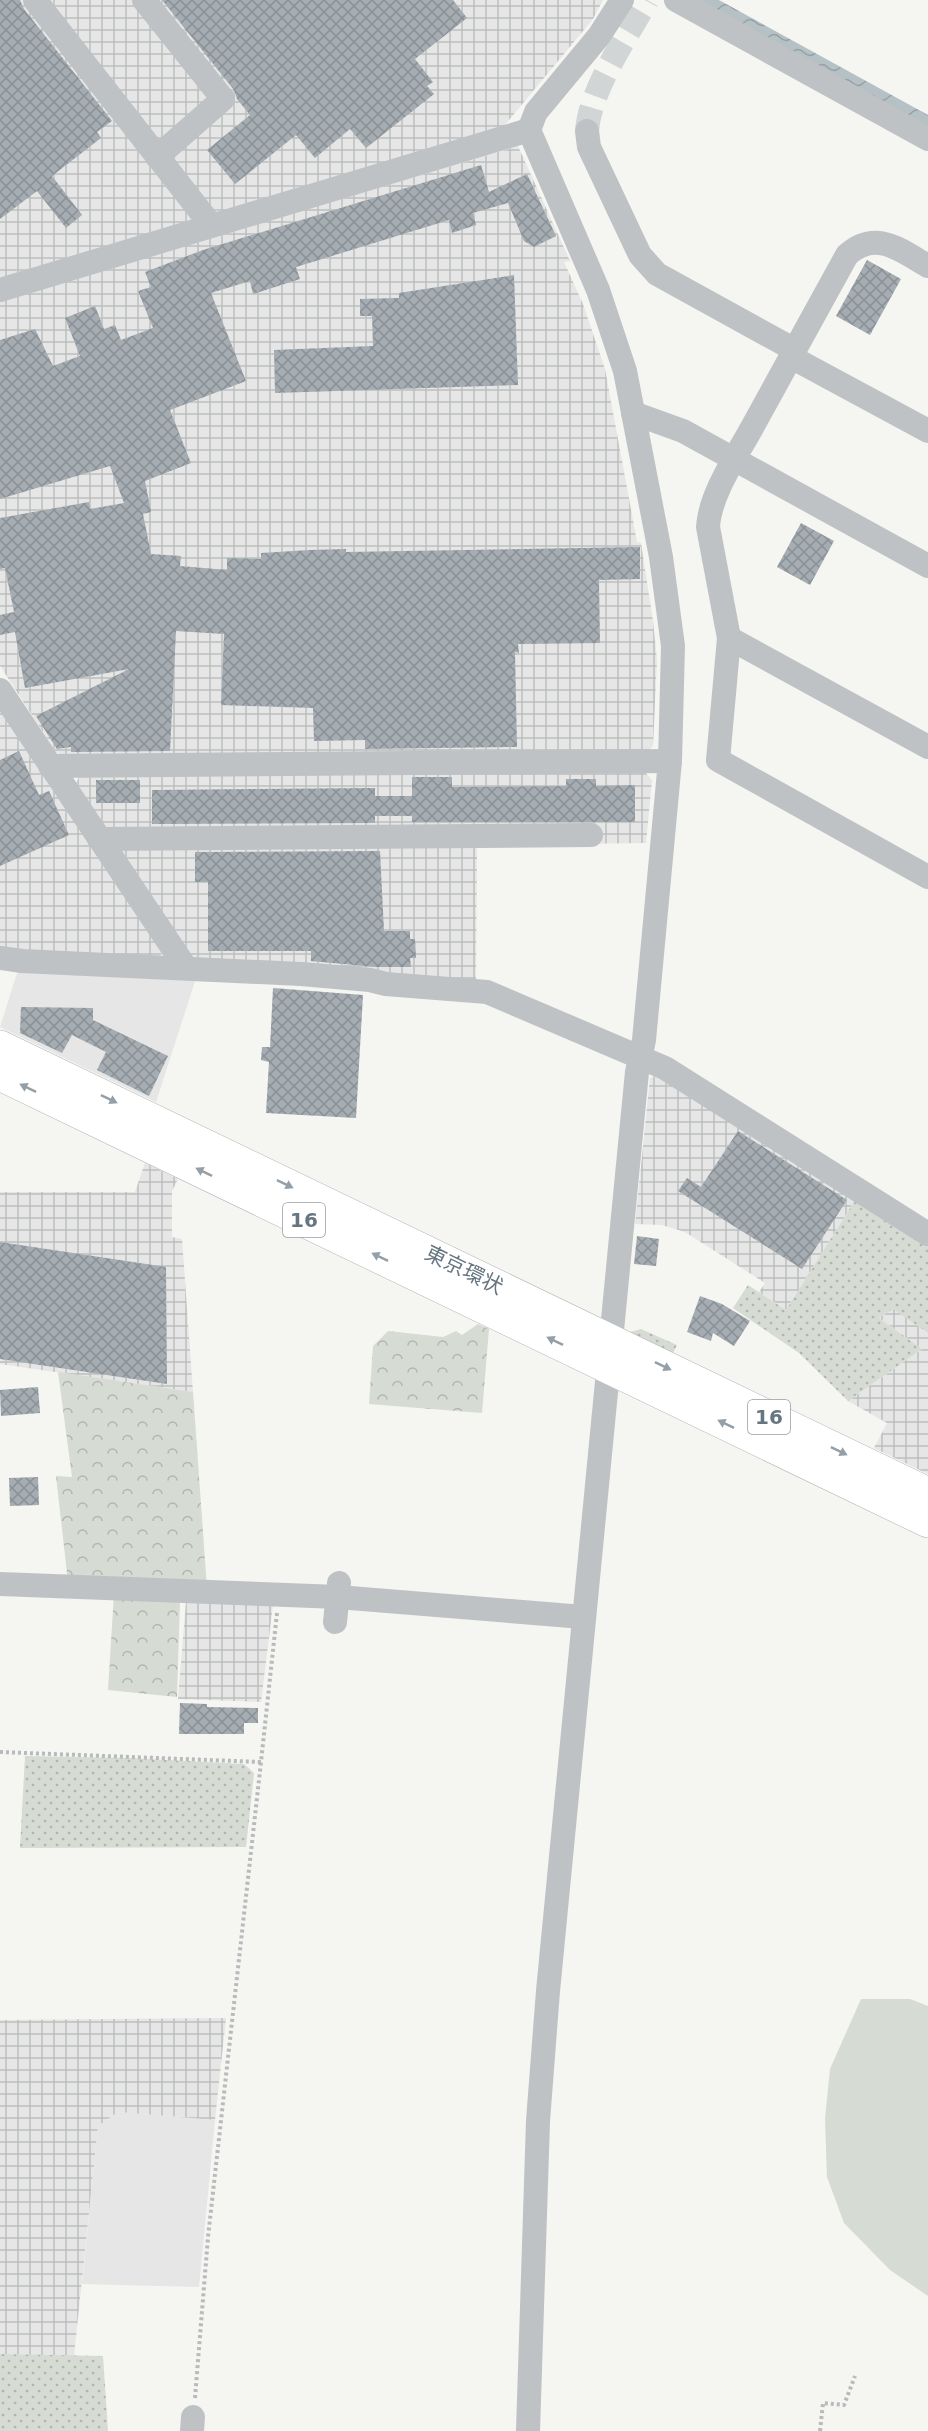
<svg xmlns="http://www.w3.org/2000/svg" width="928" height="2431" font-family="'DejaVu Sans','Noto Sans JP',sans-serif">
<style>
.built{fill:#e5e6e5}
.industrial{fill:url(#industrial-grid)}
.grass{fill:url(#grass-dots)}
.forest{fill:url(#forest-crowns)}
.garden{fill:#d6dbd3}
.water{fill:url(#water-waves)}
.building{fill:url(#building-cross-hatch)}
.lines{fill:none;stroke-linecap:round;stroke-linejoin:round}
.minor-tunnel{stroke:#d1d5d5;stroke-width:24;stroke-dasharray:24 12;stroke-linecap:butt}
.highway-casing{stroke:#b1b5b8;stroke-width:34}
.path{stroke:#b8bbbd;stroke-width:4;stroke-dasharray:3 3;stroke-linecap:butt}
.minor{stroke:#bec2c5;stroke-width:24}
.highway{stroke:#fff;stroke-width:33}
.oneway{fill:#949fa7}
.labels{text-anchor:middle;stroke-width:6;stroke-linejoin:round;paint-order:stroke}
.shield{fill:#fff;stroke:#949fa7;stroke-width:1.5}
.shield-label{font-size:20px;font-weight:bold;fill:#667681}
.street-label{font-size:21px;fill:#667681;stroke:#fff}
</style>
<defs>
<pattern id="industrial-grid" width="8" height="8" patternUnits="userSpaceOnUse" patternTransform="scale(1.5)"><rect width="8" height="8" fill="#e5e6e5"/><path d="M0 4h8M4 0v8" fill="none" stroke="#bdbfbf"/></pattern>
<pattern id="grass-dots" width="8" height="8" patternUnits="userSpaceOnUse" patternTransform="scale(1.5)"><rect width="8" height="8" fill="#d6dbd3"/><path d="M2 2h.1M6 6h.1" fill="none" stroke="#b1b6b1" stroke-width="1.8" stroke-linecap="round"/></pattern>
<pattern id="forest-crowns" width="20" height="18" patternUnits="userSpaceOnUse" patternTransform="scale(1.5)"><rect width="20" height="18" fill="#d6dbd3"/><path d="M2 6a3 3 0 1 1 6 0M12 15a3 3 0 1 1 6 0" fill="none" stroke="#b1b6b1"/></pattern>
<pattern id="water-waves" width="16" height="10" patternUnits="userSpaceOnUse" patternTransform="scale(1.5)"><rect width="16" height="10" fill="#b5c1c5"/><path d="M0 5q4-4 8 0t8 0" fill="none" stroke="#97a1a5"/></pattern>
<pattern id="building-cross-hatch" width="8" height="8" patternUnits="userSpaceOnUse" patternTransform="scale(1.5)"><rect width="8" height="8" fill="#a5adb2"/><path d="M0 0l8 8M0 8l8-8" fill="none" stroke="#8a9196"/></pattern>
</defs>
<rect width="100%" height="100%" fill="#f5f5f1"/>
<g class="built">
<polygon points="19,967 197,975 156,1102 0,1027"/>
<polygon points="118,2112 215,2120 199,2287 82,2284 98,2126"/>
</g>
<g class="industrial">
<polygon points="0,0 603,0 593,19 504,126 0,278"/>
<polygon points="518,146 570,261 564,262 583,304 605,369 637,542 641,543 653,621 657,660 653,746 646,753 66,757 56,752 0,666 0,301"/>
<polygon points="0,708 162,953 157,962 0,951"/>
<polygon points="643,770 652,780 646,843 477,845 476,983 196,963 76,783 81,773"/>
<polygon points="661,1073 857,1197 786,1310 759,1292 765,1283 685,1232 662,1225 635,1224 650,1078"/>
<polygon points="145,1163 178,1179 172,1191 172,1237 182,1239 193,1392 0,1364 0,1192 135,1192"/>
<polygon points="893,1308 928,1333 928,1474 874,1448 887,1423 848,1401 922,1349 879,1318"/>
<polygon points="186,1601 273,1605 261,1702 178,1699"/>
<polygon points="226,2018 215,2120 118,2112 98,2126 74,2356 0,2354 0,2020"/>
</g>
<g class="grass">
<polygon points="857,1197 928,1243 928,1333 893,1309 879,1318 922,1349 848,1401 799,1353 733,1308 748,1285 786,1310"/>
<polygon points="641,1329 677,1345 671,1357 630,1332"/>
<polygon points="25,1756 127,1758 244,1764 254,1773 246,1847 20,1848"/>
<polygon points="0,2354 103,2356 108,2431 0,2431"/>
</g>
<g class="forest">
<polygon points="478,1324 489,1329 482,1413 369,1404 373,1346 388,1331 443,1337 456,1331 462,1335"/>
<polygon points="58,1372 193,1392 207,1588 68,1582 56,1476 72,1477"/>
<polygon points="114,1594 180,1600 177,1697 108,1690"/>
</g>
<polygon class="garden" points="861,1999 910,1999 928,2006 928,2296 890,2270 844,2223 827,2177 825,2119 830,2069"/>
<polygon class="water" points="698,0 719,0 928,115 928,126"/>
<g class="building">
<polygon points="0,0 20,0 24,9 112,121 97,132 101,138 52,176 82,215 66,228 37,191 0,219"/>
<polygon points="162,0 453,0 467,18 415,59 433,82 427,86 434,94 366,148 350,129 315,158 296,135 235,184 207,150 250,115 237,99 234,90"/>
<polygon points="481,165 489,192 527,174 556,236 534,247 524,241 508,203 473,213 476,225 452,233 449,220 296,267 300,279 253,294 250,281 211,293 246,381 170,410 191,463 145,481 151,512 143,514 151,554 181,556 180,566 227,570 227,558 261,559 261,553 310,550 346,549 346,552 640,547 640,579 599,580 600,643 518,644 519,653 515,652 517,747 365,749 365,740 314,741 313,708 221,705 224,634 176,631 170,751 71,752 71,747 57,749 36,716 129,669 25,688 15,632 0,635 0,615 14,612 5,568 0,569 0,518 89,502 90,509 124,503 110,466 0,499 0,340 35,329 53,366 80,356 65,318 95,306 104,329 115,325 121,340 153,328 138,291 151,287 145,272 203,250"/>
<polygon points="867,260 901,279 870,335 836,316"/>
<polygon points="514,275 518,385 275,393 274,350 373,346 372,316 360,316 360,299 399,298 399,293"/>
<polygon points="801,523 834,541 810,585 777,567"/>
<polygon points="19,751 39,795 49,791 69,835 0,866 0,760"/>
<polygon points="412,777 452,777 452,787 566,786 566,779 596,779 596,786 635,785 635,822 412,822 412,816 375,816 375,823 152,824 152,790 375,788 375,796 412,796"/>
<rect x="96" y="780" width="44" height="23"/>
<polygon points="380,851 384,931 410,931 410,939 415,939 416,958 410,958 411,967 376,967 311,961 311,951 208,951 208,882 195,882 195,852"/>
<polygon points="273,988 363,995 356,1118 266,1113 269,1062 261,1060 262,1047 270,1047"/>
<polygon points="21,1007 93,1008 93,1020 168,1056 149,1096 97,1070 106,1052 72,1035 62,1053 20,1033"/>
<polygon points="738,1131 847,1200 802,1269 678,1191 687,1178 701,1187"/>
<polygon points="637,1236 659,1239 656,1266 634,1264"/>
<polygon points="0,1242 166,1267 167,1384 0,1359"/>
<polygon points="700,1296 722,1304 750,1321 734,1346 713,1333 711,1341 687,1332"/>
<polygon points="38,1387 40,1413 1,1416 0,1390"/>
<polygon points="38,1477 39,1505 10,1506 9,1478"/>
<polygon points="180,1703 207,1704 207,1707 258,1708 258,1723 244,1723 244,1734 179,1734"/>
</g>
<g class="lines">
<path class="minor-tunnel" d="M 587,131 C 590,89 627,37 647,0"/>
<g class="highway-casing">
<g id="highway">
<polyline points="0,1047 928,1494"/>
<polyline points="0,1074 928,1521"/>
</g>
</g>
<g class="path">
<polyline points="0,1752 261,1762 277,1613"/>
<polyline points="195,2398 208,2237 261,1762"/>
<polyline points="820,2431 823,2403 844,2405 855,2376"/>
</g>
<g class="minor">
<polyline points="35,0 211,225"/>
<polyline points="144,0 223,99 157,157"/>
<polyline points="676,0 928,139"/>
<polyline points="587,131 589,147 640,255 657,274 795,350"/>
<path d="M 928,266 C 900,250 876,229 847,255 C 816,311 785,367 754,424 C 738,454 710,493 708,527 L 729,638 L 718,760 L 928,877"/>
<polyline points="0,290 529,130"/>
<polyline points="791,357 928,431"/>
<polyline points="633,413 683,431 928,566"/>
<polyline points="729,638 928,747"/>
<polyline points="0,690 186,968"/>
<polyline points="50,766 670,761"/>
<polyline points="99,839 591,835"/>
<polyline points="0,958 22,961 301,974 370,980 386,984 487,992 665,1068 928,1234"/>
<polyline points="0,1584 338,1597 583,1617"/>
<polyline points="335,1622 339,1583"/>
<polyline points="192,2431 193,2417"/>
<polyline points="528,2431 538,2121 548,1991 637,1072 644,1040 670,761 673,646 661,557 625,371 598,290 529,130 536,112 599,36 622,0"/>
</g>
<use href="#highway" class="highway"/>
</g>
<defs><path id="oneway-solid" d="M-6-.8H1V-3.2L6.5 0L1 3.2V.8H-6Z" transform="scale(1.5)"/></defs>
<g class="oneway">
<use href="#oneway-solid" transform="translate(28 1088) rotate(-154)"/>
<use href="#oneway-solid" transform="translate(109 1099) rotate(26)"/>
<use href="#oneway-solid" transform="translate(204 1172) rotate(-154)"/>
<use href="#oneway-solid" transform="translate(285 1184) rotate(26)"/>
<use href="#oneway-solid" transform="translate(380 1257) rotate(-154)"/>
<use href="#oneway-solid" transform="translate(555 1341) rotate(-154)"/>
<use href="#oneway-solid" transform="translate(663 1366) rotate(26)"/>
<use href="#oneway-solid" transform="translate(726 1424) rotate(-154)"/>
<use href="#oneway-solid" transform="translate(839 1451) rotate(26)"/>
</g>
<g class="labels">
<g class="shield">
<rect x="283" y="1203" width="42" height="34" rx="4.5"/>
<rect x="748" y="1400" width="42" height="34" rx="4.5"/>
</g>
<g class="shield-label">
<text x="304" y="1227">16</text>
<text x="769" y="1424">16</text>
</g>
<g class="street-label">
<text transform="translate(464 1270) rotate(26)" y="7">東京環状</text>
</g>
</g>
</svg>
